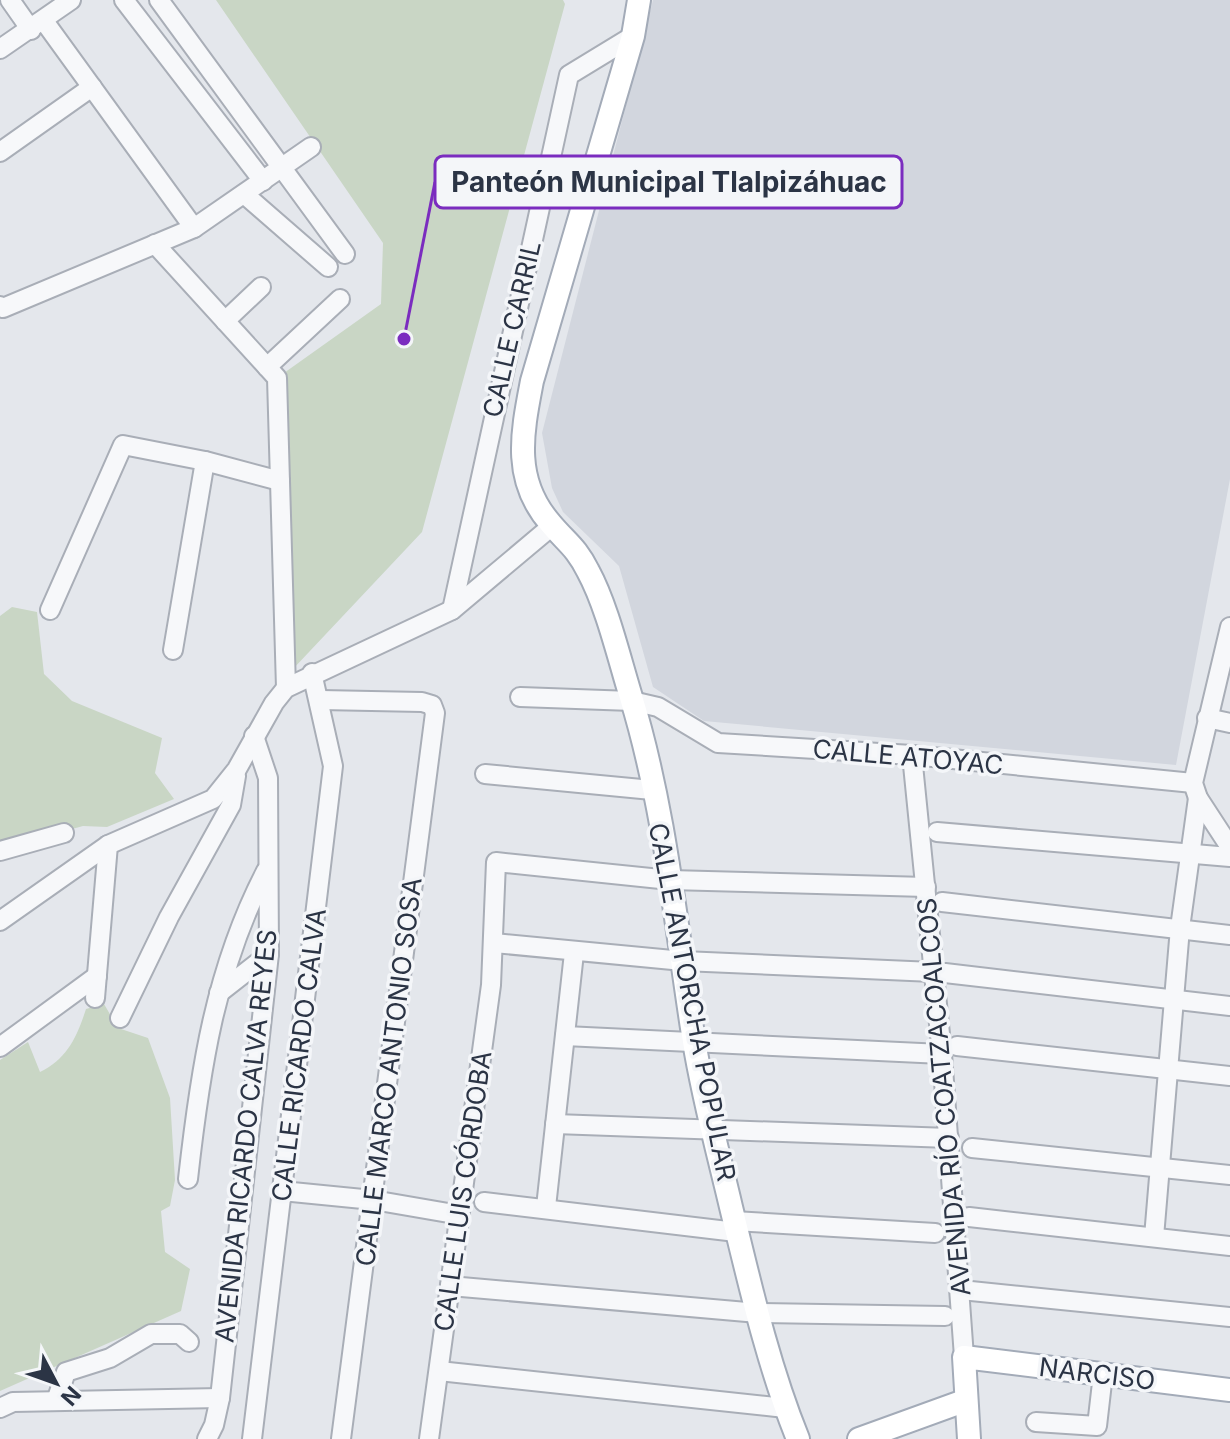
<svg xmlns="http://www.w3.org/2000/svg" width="1230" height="1439" font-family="Inter,sans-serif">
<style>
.built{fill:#d2d6de}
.green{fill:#c9d6c5}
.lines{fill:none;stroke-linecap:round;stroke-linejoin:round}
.minor-casing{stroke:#a9aeb7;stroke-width:22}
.major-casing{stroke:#a3abb8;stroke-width:26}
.minor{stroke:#f7f8fa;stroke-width:18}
.major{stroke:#fff;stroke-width:22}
.labels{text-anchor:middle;stroke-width:7;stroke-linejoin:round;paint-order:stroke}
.street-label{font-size:26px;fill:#2b3445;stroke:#f4f6f9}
.leader{fill:none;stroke:#7b2cbf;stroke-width:3}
.callout-dot{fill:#7b2cbf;stroke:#f4f6f9;stroke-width:3}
.callout{fill:#f4f6f9;stroke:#7b2cbf;stroke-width:3}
.callout-label{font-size:28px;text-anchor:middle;font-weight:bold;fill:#2b3445}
</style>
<rect width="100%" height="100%" fill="#e4e7ec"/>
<polygon class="built" points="653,0 1230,0 1230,479 1176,765 704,721 653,687 619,566 563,512 552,488 542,433"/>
<g class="green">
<polygon points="216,0 563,0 565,4 422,532 293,669 284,373 381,304 383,243"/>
<polygon points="12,607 37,612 44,674 72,701 162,738 155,773 174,799 107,827 83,826 0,849 0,616"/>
<path d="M 104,1004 L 118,1028 L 148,1038 L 170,1098 L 175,1180 L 170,1206 L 161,1211 L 165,1252 L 190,1269 L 181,1311 L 0,1391 L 0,1060 L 28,1042 L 40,1072 C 67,1059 77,1037 86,1009 Z"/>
</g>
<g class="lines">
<g class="minor-casing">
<g id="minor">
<polyline points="10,0 31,30"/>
<polyline points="124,0 263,181"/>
<polyline points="159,0 345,254"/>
<polyline points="44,21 194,228"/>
<polyline points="0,49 71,0"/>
<polyline points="0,152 92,87"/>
<polyline points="244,194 328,267"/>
<polyline points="155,244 277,378 286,688"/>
<polyline points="0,306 3,308 194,228 311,147"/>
<polyline points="225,321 261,287"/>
<polyline points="267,367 340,299"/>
<polyline points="50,610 123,445 205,461 280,481"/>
<polyline points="452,610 569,75 633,36"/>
<polyline points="1230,627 1193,783 1198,798 1230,847"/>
<polyline points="173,650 205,461"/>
<polyline points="520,697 632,701 658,707 718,743 912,755 1193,783"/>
<polyline points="321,700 422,702 432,705 435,713 341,1439"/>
<polyline points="1207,718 1230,723"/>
<polyline points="912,755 942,1054 964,1357"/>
<polyline points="485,774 652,790"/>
<polyline points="937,832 1230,857"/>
<polyline points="0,851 64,833"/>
<polyline points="942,902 1230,935"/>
<polyline points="0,921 108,845 213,799 237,769 274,703 286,688 452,610 552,526"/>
<polyline points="494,943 683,961 933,972"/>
<polyline points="945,973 1230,1006"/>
<polyline points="219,993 269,954"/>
<polyline points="95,998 108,845"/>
<polyline points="120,1018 169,917 231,805 236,776"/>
<polyline points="565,1036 942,1054"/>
<polyline points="957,1046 1230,1076"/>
<polyline points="0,1047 97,976"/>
<polyline points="555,1124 949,1138"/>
<polyline points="972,1148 1230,1175"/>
<path d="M 188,1179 C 200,1071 215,969 266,871"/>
<polyline points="282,1191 373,1200 460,1215"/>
<polyline points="484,1202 736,1232"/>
<polyline points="546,1207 574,953"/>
<polyline points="969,1217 1230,1246"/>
<polyline points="734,1221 935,1233"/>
<polyline points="1154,1237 1180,928 1198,798"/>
<polyline points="450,1286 758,1313 945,1316"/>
<polyline points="961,1290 1230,1317"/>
<polyline points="439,1371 785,1408"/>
<polyline points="56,1401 66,1372 110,1358 151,1334 180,1334 189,1342"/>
<polyline points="0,1408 13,1402 220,1398"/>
<polyline points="1036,1422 1097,1426 1103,1374"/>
<polyline points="207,1439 214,1425 220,1398 269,954 268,778 254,736"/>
<polyline points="252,1439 333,766 312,673"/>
<polyline points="429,1439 491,985 496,862 670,880 926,887"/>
</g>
</g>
<g class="major-casing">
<g id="major">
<path d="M 639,0 L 633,36 L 532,381 C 522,433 512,480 551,524 C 567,543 576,547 588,571 C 607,606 619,658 631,697 C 665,808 676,927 694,1041 C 703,1097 718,1152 731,1207 C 750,1285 768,1365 798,1439"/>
<polyline points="859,1439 964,1401"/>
<polyline points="969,1439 964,1357 1230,1390"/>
</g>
</g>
<use href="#minor" class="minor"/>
<use href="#major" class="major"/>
</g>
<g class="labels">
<g class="street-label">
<text transform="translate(512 329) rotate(-77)" y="9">CALLE CARRIL</text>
<text transform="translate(908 757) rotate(5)" y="9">CALLE ATOYAC</text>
<text transform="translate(692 1002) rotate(79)" y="9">CALLE ANTORCHA POPULAR</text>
<text transform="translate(299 1055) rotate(-83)" y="9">CALLE RICARDO CALVA</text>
<text transform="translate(389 1072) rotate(-83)" y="9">CALLE MARCO ANTONIO SOSA</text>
<text transform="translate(944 1097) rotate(-95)" y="9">AVENIDA RÍO COATZACOALCOS</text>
<text transform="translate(246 1136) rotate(-84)" y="9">AVENIDA RICARDO CALVA REYES</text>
<text transform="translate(463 1191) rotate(-82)" y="9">CALLE LUIS CÓRDOBA</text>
<text transform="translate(1097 1374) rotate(7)" y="9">NARCISO</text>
</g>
</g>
<path class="leader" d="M404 339L435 182"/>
<circle class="callout-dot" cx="404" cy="339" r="8"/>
<rect class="callout" x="435" y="156" width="467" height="52" rx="8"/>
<g class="callout-label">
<text x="669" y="192">Panteón Municipal Tlalpizáhuac</text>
</g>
<g transform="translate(56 1383) rotate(131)" stroke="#f4f6f9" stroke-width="6" paint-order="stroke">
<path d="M0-6L14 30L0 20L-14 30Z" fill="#2b3445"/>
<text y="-12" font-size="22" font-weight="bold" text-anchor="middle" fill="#2b3445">N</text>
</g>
</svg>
